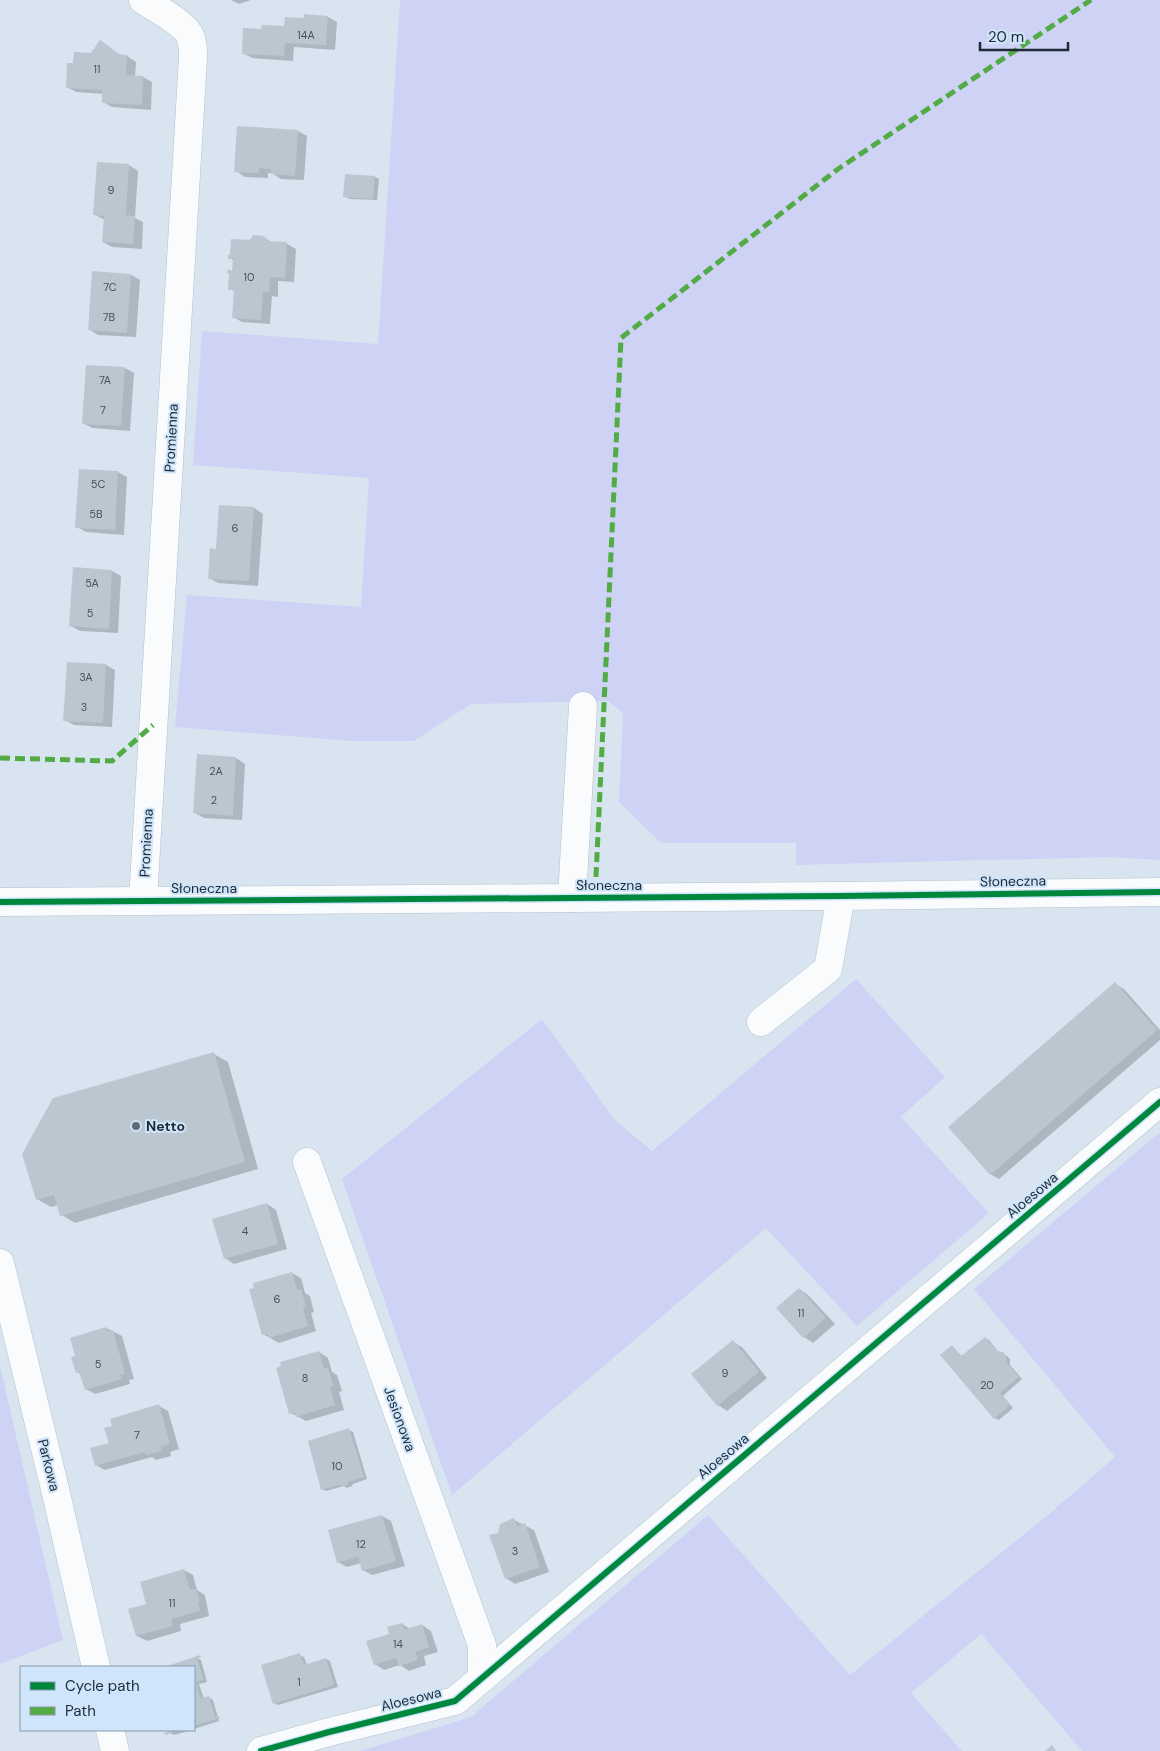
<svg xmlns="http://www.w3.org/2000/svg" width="1160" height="1751" font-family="'DM Sans',sans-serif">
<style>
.green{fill:#ced3f6}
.shadow{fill:#0003}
.building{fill:#bac7d0}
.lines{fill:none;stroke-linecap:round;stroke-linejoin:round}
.minor-casing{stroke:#b6c1cb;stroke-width:29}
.minor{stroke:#f9fbfd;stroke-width:28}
.quiet{stroke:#52ab45;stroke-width:5;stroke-dasharray:10 5;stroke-linecap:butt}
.cycleway-casing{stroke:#cee5fb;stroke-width:9}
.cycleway{stroke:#00873e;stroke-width:6}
.poi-dot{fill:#606b76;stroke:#cee5fb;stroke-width:2}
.labels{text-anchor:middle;stroke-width:4;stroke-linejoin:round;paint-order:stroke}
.number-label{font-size:11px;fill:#46515b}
.street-label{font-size:14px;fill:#1f2a34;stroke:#cee5fb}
.poi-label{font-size:14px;font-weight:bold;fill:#1f2a34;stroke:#cee5fb;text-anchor:start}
</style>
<rect width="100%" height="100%" fill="#d8e5f0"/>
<g class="green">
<polygon points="400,0 1160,0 1160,860 1110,857 796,865 796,843 661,843 619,802 623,714 608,701 471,704 414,741 351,741 175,727 187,595 361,607 369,478 193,465 202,331 378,344"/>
<polygon points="856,979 945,1077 901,1117 989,1213 857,1326 766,1228 452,1495 342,1179 542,1019 615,1120 652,1151"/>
<polygon points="1160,1132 1160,1751 1082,1751 981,1634 911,1693 962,1751 360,1751 471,1717 708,1515 850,1675 1049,1514 1115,1457 974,1289"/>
<polygon points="0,1366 63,1640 0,1664"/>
</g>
<g class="shadow">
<polygon points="231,0 251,0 239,4"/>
<polygon points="328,17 337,22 335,50 294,47 293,61 252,58 243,53 262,31 285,28 305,20"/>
<polygon points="101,41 121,56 127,56 136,62 135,77 143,77 152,82 151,110 112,107 103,102 104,94 76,92 67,87 74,65 92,54"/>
<polygon points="238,127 298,131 307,136 304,180 281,179 272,173 268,173 268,178 245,177 236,171"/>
<polygon points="129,165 138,171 135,218 143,222 142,249 112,247 103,242 105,220 95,215"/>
<polygon points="375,177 379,179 377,200 349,199 345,196"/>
<polygon points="263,237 273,243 287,244 296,249 294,282 278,281 278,297 272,296 270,324 242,322 233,317 235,292 230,289 234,261 230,258 251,241"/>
<polygon points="131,275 140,280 136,337 98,335 89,329"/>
<polygon points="125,368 134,373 130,431 92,428 83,423"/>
<polygon points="81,470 118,472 127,477 124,535 86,532 77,527"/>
<polygon points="254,508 263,514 258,586 218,583 209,578 217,550"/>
<polygon points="74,569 112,571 121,576 118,633 80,631 71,626"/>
<polygon points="69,663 106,665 115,670 112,727 74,725 65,720"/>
<polygon points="199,756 236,758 245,764 242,820 204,818 195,813"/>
<polygon points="1115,984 1124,989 1160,1030 1160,1040 999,1179 990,1174"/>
<polygon points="214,1054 228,1062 258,1169 75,1223 62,1215 58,1205 51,1207 37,1199"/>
<polygon points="267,1204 276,1210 287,1249 234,1264 225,1258"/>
<polygon points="292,1273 301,1278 305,1293 310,1296 314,1312 311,1313 316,1331 279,1343 263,1334"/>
<polygon points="799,1289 808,1295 835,1324 813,1343 804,1337 778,1308"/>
<polygon points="106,1328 122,1336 134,1379 129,1380 130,1384 95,1394 86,1389 81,1374 77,1372 77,1357"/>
<polygon points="985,1338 989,1340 999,1353 1007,1356 1010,1359 1010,1365 1022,1379 1003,1396 1013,1408 999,1420 994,1418 952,1347 963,1357"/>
<polygon points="733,1342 742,1347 767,1378 727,1411 718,1405 693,1374"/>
<polygon points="319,1352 328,1358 332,1372 337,1375 342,1391 339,1392 344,1410 306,1421 291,1413"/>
<polygon points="159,1406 168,1411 179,1449 170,1452 171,1456 156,1460 152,1457 105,1470 96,1465 111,1444 113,1426"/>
<polygon points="349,1430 353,1432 367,1479 353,1484 352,1486 347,1488 344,1486 326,1491 322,1489"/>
<polygon points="382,1516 391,1521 405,1566 372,1575 363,1570 361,1563 347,1567 338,1562 329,1531"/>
<polygon points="514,1520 534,1530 549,1572 515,1584 506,1578 499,1534"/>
<polygon points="184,1570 193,1575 197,1590 205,1595 209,1616 180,1624 181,1631 147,1641 137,1636 147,1604"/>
<polygon points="402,1624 410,1629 422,1625 431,1631 438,1652 424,1656 426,1665 409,1671 400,1665 384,1670 375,1664 390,1634"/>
<polygon points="299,1655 304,1657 307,1665 326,1659 330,1661 338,1687 278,1705 274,1703"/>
<polygon points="196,1658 201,1660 207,1682 199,1684 204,1699 208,1697 213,1700 219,1721 194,1729 194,1667 167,1667"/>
<polygon points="169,1730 192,1730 174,1735 170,1733"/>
</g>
<g class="building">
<polygon points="304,14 328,16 326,45 285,43 284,56 242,54 243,28 261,29 262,25 284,26 285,17 304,18"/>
<polygon points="100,40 119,54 127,55 126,75 143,76 142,105 102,103 102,90 66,88 67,63 73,63 74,52 91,53"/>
<polygon points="237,126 298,130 295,176 271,174 271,169 259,168 259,173 234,172"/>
<polygon points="97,162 129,164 126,215 135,216 133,244 102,242 104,216 93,215"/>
<polygon points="345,174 375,176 373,199 343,197"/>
<polygon points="253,235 264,236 267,241 287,242 285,278 270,277 269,292 263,292 261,320 232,318 234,290 228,290 229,273 227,273 228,269 232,271 233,258 228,259 228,255 230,255 231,239 250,240"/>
<polygon points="92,271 131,274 127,333 88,330"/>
<polygon points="86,365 125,367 121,426 82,424"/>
<polygon points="79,469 118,471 115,530 75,528"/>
<polygon points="219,505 254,507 249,581 208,579 210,548 216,549"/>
<polygon points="73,567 112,570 109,629 69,626"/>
<polygon points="67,662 106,664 103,723 63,721"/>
<polygon points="197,754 236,757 233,816 193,813"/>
<polygon points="1115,982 1157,1030 990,1175 948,1127"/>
<polygon points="214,1052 245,1162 60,1216 54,1195 36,1200 22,1154 53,1098"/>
<polygon points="267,1203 278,1244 224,1259 212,1219"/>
<polygon points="292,1272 297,1290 301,1289 306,1307 303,1308 308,1326 269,1338 268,1334 262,1335 249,1289 254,1288 253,1283"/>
<polygon points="799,1288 826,1318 803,1338 776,1308"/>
<polygon points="106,1327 107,1331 113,1330 125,1374 120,1375 122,1379 85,1390 79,1372 76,1373 71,1357 75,1356 70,1338"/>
<polygon points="985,1337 997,1351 1003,1352 1006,1356 1006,1362 1019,1377 1000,1393 1010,1405 994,1419 940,1355 952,1345 961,1356"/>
<polygon points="733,1340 759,1372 717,1406 691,1374"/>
<polygon points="319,1351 324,1369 328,1368 333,1386 330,1387 335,1405 296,1417 295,1413 289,1414 276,1368 281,1366 280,1362"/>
<polygon points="159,1404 170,1444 161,1447 162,1451 146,1455 145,1452 95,1466 90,1448 109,1443 104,1428 112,1426 110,1419"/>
<polygon points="349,1428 364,1477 349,1482 347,1485 342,1486 339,1485 321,1490 308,1441"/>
<polygon points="382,1515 396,1561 362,1571 358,1557 337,1563 328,1530"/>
<polygon points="514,1518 517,1526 525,1523 540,1567 505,1579 489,1535 498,1533 500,1524"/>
<polygon points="184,1569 190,1590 196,1589 200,1601 198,1602 200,1611 171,1619 173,1626 136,1636 128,1609 146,1604 140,1582"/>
<polygon points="402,1623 404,1630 422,1624 429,1647 415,1652 418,1660 399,1666 396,1658 374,1665 366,1641 389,1634 387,1627"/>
<polygon points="300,1653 304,1665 326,1658 334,1685 273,1704 261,1665"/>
<polygon points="200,1655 201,1657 197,1659 204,1680 196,1682 198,1691 201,1698 209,1696 215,1717 219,1716 220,1718 194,1726 194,1667 164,1667"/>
<polygon points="167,1730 180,1730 165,1735 164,1733 168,1732"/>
<polygon points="1052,1745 1056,1751 1045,1751"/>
</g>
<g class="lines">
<g class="minor-casing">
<g id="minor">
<polyline points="572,898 583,706"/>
<path d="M 143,900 L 193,57 C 193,49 193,41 189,34 C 181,21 156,9 143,0"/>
<polyline points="0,902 841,896 1160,892"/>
<polyline points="761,1022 828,969 841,896"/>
<polyline points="307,1162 482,1645 482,1678"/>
<polyline points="0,1263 55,1489 96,1667"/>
<polyline points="110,1730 115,1751"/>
<polyline points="261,1751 329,1732 455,1701 1160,1102"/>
</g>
</g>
<use href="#minor" class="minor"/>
<g class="quiet">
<polyline points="0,758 112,761 153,725"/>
<polyline points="596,877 621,338 838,169 1091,0"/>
</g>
<g class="cycleway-casing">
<g id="cycleway">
<polyline points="0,902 841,896 1160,892"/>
<polyline points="261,1751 329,1732 455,1701 1160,1102"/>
</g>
</g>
<use href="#cycleway" class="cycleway"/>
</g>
<circle class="poi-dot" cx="136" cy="1126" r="5"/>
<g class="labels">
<g class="number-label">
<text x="306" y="39">14A</text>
<text x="97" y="73">11</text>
<text x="111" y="194">9</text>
<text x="249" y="281">10</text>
<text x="110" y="291">7C</text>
<text x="109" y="321">7B</text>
<text x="105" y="384">7A</text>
<text x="103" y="414">7</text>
<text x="98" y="488">5C</text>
<text x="96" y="518">5B</text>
<text x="235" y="532">6</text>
<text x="92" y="587">5A</text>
<text x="90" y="617">5</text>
<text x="86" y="681">3A</text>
<text x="84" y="711">3</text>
<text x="216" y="775">2A</text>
<text x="214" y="804">2</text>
<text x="245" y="1235">4</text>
<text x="277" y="1303">6</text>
<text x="801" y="1317">11</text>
<text x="98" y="1368">5</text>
<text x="725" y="1377">9</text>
<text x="305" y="1382">8</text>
<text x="987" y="1389">20</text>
<text x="137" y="1439">7</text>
<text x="337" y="1470">10</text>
<text x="361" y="1548">12</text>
<text x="515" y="1555">3</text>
<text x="172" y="1607">11</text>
<text x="398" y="1648">14</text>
<text x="299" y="1686">1</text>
</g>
<g class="street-label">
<text transform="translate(171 438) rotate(-87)" y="5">Promienna</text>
<text transform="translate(146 843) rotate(-87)" y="5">Promienna</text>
<text transform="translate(1013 881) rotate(-1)" y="5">Słoneczna</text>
<text x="609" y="890">Słoneczna</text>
<text x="204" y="893">Słoneczna</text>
<text transform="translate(1032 1195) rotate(-40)" y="5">Aloesowa</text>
<text transform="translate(400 1419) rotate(70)" y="5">Jesionowa</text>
<text transform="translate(723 1456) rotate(-40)" y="5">Aloesowa</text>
<text transform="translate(49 1465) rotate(76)" y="5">Parkowa</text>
<text transform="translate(411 1699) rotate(-14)" y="5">Aloesowa</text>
</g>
<g class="poi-label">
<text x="146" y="1131">Netto</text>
</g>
</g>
<rect x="20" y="1666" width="175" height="65" fill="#cee5fb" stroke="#889aab"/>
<rect x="30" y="1682" width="25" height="8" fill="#00873e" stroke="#889aab"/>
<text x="65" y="1691" font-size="15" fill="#1f2a34">Cycle path</text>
<rect x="30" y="1707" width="25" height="8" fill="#52ab45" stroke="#889aab"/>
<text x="65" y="1716" font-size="15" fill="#1f2a34">Path</text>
<path d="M980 42v8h88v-8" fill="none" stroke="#1f2a34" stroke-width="2.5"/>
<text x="988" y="42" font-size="15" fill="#1f2a34" stroke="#cee5fb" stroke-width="4" paint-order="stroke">20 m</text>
</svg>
